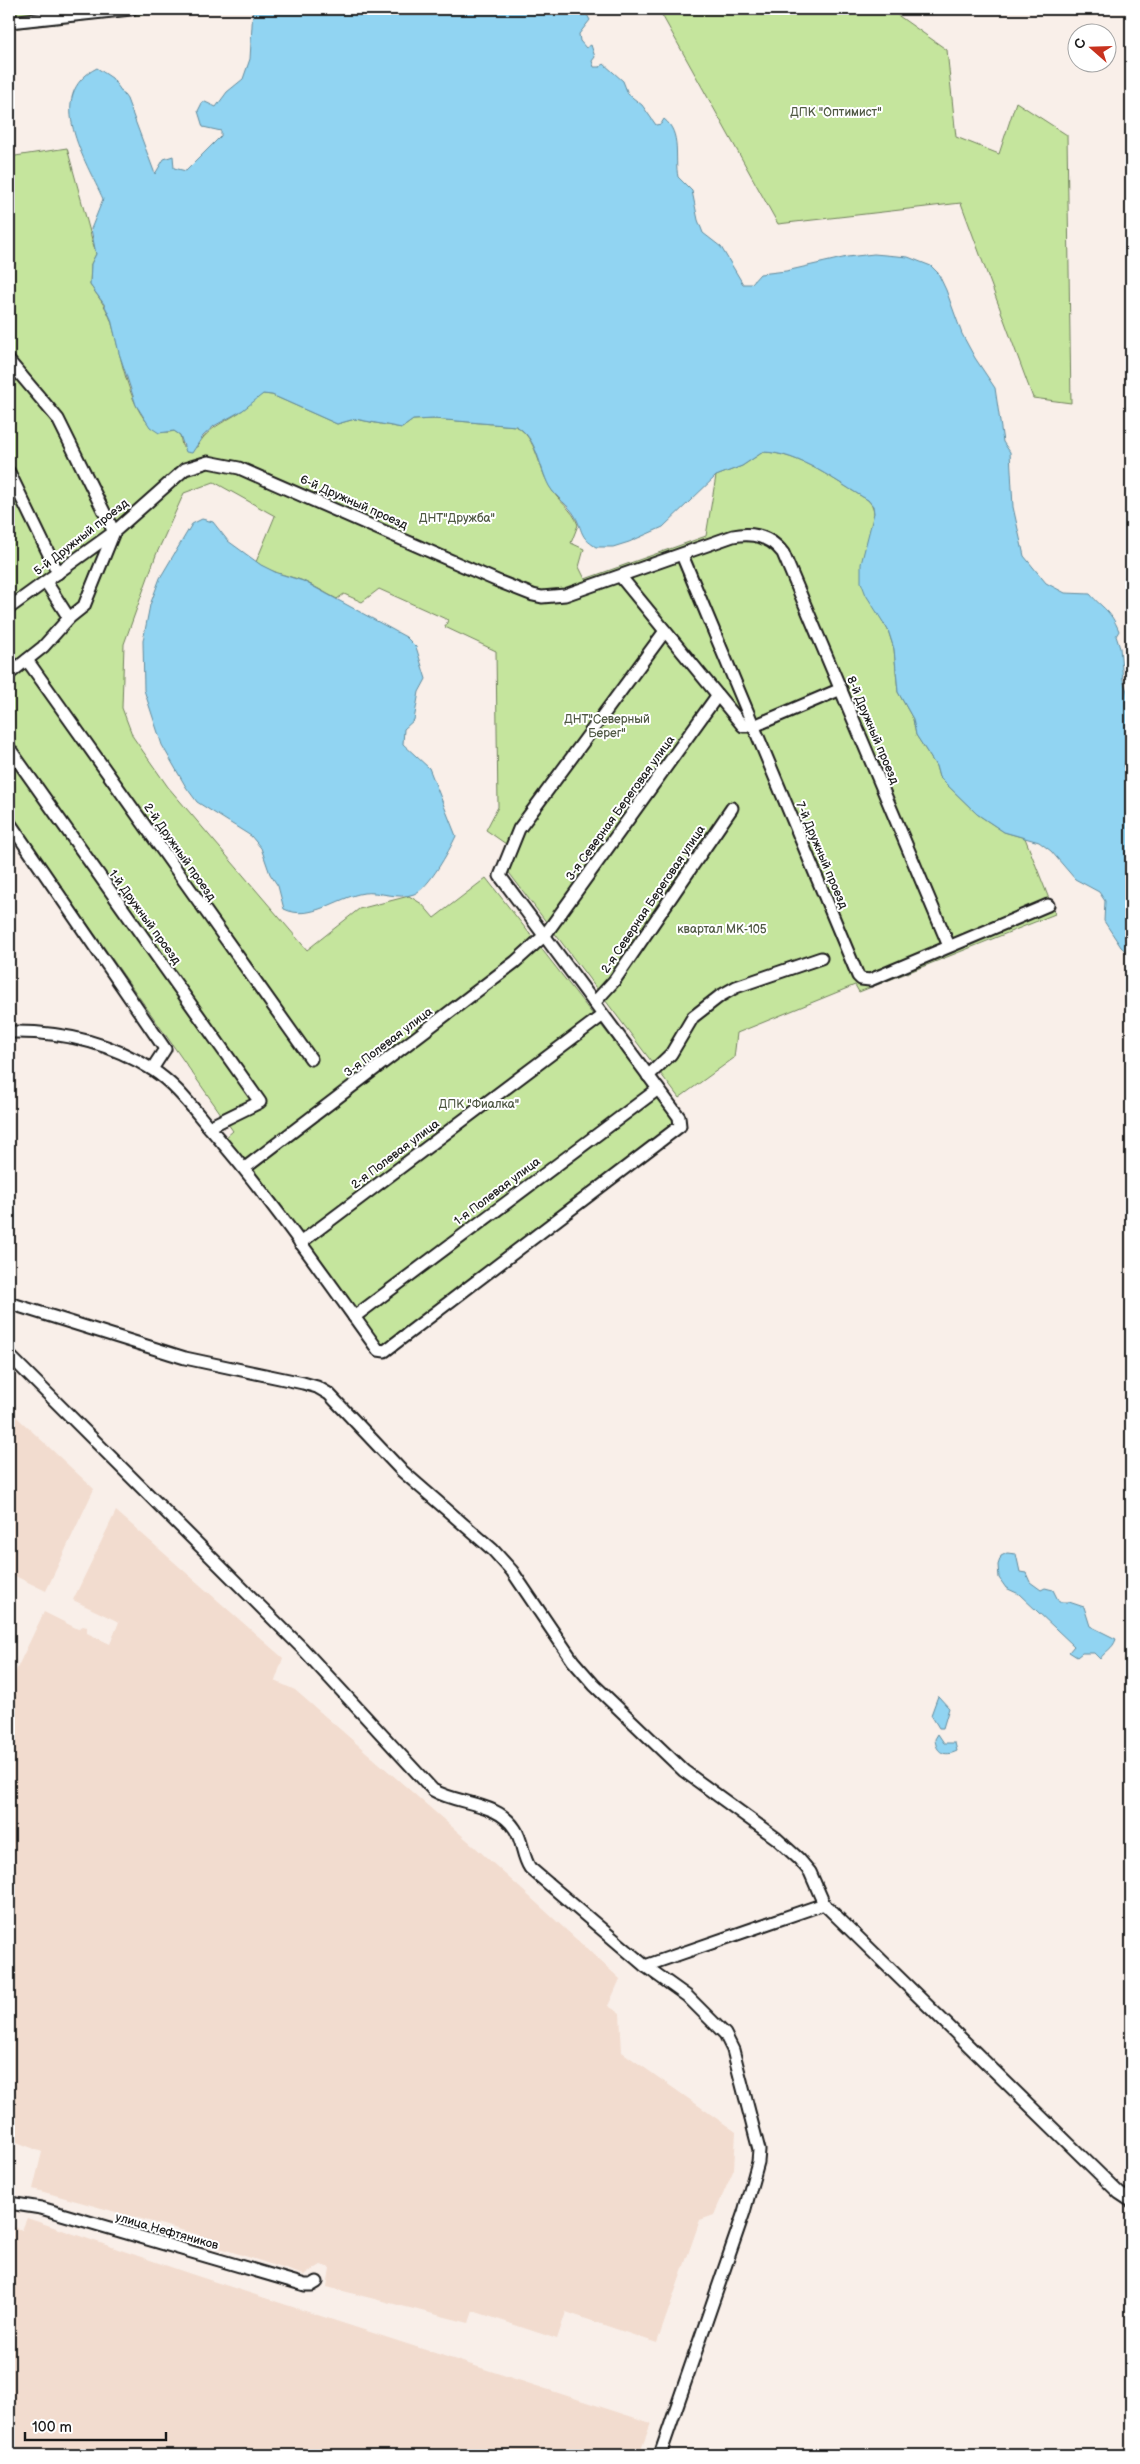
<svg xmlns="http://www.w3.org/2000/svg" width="1140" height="2464" font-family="'Balsamiq Sans',sans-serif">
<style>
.built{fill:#f2dccf}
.green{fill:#c5e59d;stroke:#70805c}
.water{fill:#91d4f2;stroke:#628a9c}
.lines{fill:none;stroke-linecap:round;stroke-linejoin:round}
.minor-casing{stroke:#1c1c1c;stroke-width:15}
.minor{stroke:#fff;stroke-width:11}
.labels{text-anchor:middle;stroke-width:4;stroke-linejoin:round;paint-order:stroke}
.park-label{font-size:12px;fill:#4f5843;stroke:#fff}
.street-label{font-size:12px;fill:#1c1c1c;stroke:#fff}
</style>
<rect width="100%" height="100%" fill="#f9efe9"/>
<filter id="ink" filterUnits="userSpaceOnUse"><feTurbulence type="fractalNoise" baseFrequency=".02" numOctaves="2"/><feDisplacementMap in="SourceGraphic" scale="10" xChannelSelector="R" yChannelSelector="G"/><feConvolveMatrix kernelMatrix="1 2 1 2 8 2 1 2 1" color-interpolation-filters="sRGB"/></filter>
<g filter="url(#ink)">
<g class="built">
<polygon points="9,1410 94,1489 46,1591 9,1573"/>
<polygon points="116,1511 283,1658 275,1681 295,1690 474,1846 620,1979 608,2006 620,2013 622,2052 736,2132 734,2169 714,2215 700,2220 657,2343 566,2312 557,2339 473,2311 469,2323 327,2287 330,2268 321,2265 304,2275 198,2241 199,2235 33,2189 42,2152 9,2139 9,1685 44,1612 78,1629 83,1626 87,1627 87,1633 110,1644 119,1622 73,1600"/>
<polygon points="27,2218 194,2275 651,2423 639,2455 9,2455 9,2225 22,2230"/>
</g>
<g class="green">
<polygon points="9,9 189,9 9,29"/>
<polygon points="710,9 889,9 947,50 956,137 999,154 1016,102 1067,135 1071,403 1033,398 961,203 778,224 662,15"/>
<path d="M 67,148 L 96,254 L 91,264 L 90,285 C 97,295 105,305 110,318 C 120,344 131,444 174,431 L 180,435 L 182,446 L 197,447 C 208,426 227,422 244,409 C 250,404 255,398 263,394 L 272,395 L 337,424 L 355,419 L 402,428 L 413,420 L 434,419 L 516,426 C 537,438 538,468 550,487 C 558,502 573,509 578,525 L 571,543 L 584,549 L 579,567 L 585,579 L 706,536 L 716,476 L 742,466 L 763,452 C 801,453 836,482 868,500 C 875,508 875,513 872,523 L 881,618 L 888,630 L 894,649 L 898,692 L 913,719 L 916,735 L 936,766 L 939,777 L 977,814 L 1004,832 L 1025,838 L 1055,914 L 859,992 L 855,985 L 737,1033 L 734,1058 L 679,1098 L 507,870 L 516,851 L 486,830 L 498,807 L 496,651 L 445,627 L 448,620 L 379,589 L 362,602 L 344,594 L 337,599 C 325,593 313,585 301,580 C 285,575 270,572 256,562 L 275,516 L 214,482 L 184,493 L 156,555 L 124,644 L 122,708 L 133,737 L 168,787 L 307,950 L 359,909 L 409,896 L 422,904 L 434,918 L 486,878 L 684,1131 L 385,1357 L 375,1355 L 225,1138 L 233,1131 L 9,812 L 9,157 Z"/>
</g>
<g class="water">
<path d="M 253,9 L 582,9 L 581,11 L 586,13 L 590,20 L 579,34 L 580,41 L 586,48 L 591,45 L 595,57 L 592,61 L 594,67 L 600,67 L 604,64 L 623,81 L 628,94 L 642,105 L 656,125 L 661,124 L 664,119 C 682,133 674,158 678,177 L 692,191 L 698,220 L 703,233 L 721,247 L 743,284 L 751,284 L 760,274 L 786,271 L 847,257 L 874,254 L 908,257 L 931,266 L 938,273 L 946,290 L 962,334 L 975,358 L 995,388 L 1003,442 L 1010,452 L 1013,507 L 1024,556 L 1046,583 L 1065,593 L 1090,594 C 1104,610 1110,609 1119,631 L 1116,636 L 1120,648 L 1123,680 L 1128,694 L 1131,718 L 1131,732 L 1124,767 L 1131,789 L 1131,956 L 1121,947 L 1104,921 L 1105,901 L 1099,892 L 1075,879 L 1051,851 L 1039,842 L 1004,832 L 977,814 L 939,777 L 936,766 L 916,735 L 913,719 L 898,692 L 894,649 L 888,630 L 866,595 L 861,582 L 861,564 L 874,513 L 873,506 L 868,500 C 836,482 801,453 763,452 L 742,466 L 716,476 L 663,527 L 629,542 L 613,547 L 596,547 C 579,537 583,530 575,516 C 569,505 556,498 549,486 C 539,467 537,437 516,426 L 434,419 L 413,420 L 402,428 L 355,419 L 337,424 L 272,395 L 263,394 L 243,410 L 214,426 L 203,436 L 192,453 L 186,452 L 180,435 L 174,431 L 159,433 L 150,427 L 136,405 L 119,353 L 111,319 L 104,304 L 90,285 L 91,264 L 96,254 L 91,229 L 103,199 C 86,161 43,95 97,68 L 112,78 L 127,99 L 155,174 L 164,159 L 173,156 L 174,168 L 186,171 L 221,136 L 221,131 L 203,127 L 198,111 L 203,101 L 216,107 L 227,92 L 243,79 L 250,59 Z"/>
<path d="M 202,519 L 213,522 L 228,541 L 261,565 L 277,573 L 303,581 L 406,637 L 416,647 L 426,679 L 419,692 L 414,720 L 404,729 L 403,744 L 429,768 L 456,836 C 449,851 429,888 414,894 C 398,900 379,891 364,893 C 337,897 311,922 284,909 L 278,886 L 270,874 L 261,848 L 251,836 L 197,802 L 186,787 L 162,745 L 144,690 L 143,641 L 150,605 L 160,578 L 192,524 Z"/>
<path d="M 1007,1553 L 1016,1554 L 1020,1572 L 1026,1573 L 1030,1582 L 1041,1590 L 1045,1588 L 1053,1590 L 1059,1602 L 1069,1602 L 1084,1607 L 1090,1626 L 1116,1639 C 1113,1649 1105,1651 1100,1659 L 1094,1653 L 1082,1653 L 1077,1657 L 1069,1652 L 1074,1646 L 1019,1594 L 1006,1588 L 999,1578 L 998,1565 L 1001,1556 Z"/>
<polygon points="938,1696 949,1708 943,1728 939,1728 931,1715"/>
<path d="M 938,1734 L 944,1743 L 955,1743 L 957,1751 C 945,1757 936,1753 935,1739 Z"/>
</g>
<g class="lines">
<g class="minor-casing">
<g id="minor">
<polyline points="9,22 131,9"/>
<polyline points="9,361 58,419 114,532 84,606 69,618 43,647 9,674"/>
<polyline points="9,472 58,573"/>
<polyline points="682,555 858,976 861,979 870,980 1048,905"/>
<polyline points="621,577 743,726 754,726 841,689"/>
<polyline points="46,582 69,618"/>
<path d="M 9,608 L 114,532 L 185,469 L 208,462 L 239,468 L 500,582 L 533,595 L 542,597 L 565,595 L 733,536 C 753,532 770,536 783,553 L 949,946"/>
<polyline points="27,660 311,1059"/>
<polyline points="9,748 260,1102 209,1127"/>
<polyline points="9,822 165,1049 152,1069"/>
<polyline points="594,1003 614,981 732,808"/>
<path d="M 9,1032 C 59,1031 110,1042 153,1070 C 176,1085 191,1106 208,1126 C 270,1197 323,1274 378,1350 L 385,1351 L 680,1126 L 679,1117 L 500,876 L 519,829 L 665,631"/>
<polyline points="648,1076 671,1054 693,1017 720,996 736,987 821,958"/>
<polyline points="245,1168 515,962 545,935 717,696"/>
<polyline points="300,1243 603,1015"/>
<polyline points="9,1303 185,1358 303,1383 317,1387 329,1394 401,1470 493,1550 512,1571 573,1661 594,1685 684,1771 776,1838 799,1859 810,1872 824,1904 1119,2193 1131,2201"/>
<polyline points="354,1317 658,1089"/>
<path d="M 9,1355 L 302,1648 L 433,1790 C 458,1805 497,1801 515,1829 C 523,1841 522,1856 530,1868 L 645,1966 L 824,1904"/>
<polyline points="645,1966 687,1996 725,2034 733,2050 759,2150 758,2162 744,2212 660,2455"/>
<polyline points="9,2203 41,2208 305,2285 312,2285 317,2282"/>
</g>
</g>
<use href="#minor" class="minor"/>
</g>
</g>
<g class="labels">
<g class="park-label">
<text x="836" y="116">ДПК "Оптимист"</text>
<text x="457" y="522">ДНТ"Дружба"</text>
<text x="607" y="723">ДНТ"Северный<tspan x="607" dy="14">Берег"</tspan></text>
<text x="722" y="933">квартал МК-105</text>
<text x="479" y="1108">ДПК "Фиалка"</text>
</g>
<g class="street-label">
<text transform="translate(354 502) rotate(24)" y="4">6-й Дружный проезд</text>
<text transform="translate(81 537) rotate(-38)" y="4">5-й Дружный проезд</text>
<text transform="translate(873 730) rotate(67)" y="4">8-й Дружный проезд</text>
<text transform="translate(620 808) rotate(-54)" y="4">3-я Северная Береговая улица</text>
<text transform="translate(180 852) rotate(55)" y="4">2-й Дружный проезд</text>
<text transform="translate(822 855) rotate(67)" y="4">7-й Дружный проезд</text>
<text transform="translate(653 899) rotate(-56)" y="4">2-я Северная Береговая улица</text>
<text transform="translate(145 917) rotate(54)" y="4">1-й Дружный проезд</text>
<text transform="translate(388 1042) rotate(-37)" y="4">3-я Полевая улица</text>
<text transform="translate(395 1154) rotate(-37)" y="4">2-я Полевая улица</text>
<text transform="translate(497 1191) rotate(-37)" y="4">1-я Полевая улица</text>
<text transform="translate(167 2231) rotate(16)" y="4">улица Нефтяников</text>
</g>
</g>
<rect width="1140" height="2464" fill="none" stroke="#fff" stroke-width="30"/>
<rect x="15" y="15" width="1110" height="2434" fill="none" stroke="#1c1c1c" stroke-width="2" filter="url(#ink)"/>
<g transform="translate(1092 48) rotate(290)"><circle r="24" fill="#ffffff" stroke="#a4a4a4"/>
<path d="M0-4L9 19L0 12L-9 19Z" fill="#c8321e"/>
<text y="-8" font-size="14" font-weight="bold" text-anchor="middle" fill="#1c1c1c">С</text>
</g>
<path d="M25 2432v8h141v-8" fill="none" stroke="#1c1c1c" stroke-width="2.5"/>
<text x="32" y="2432" font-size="15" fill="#1c1c1c" stroke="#ffffff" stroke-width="4" paint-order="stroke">100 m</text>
</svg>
